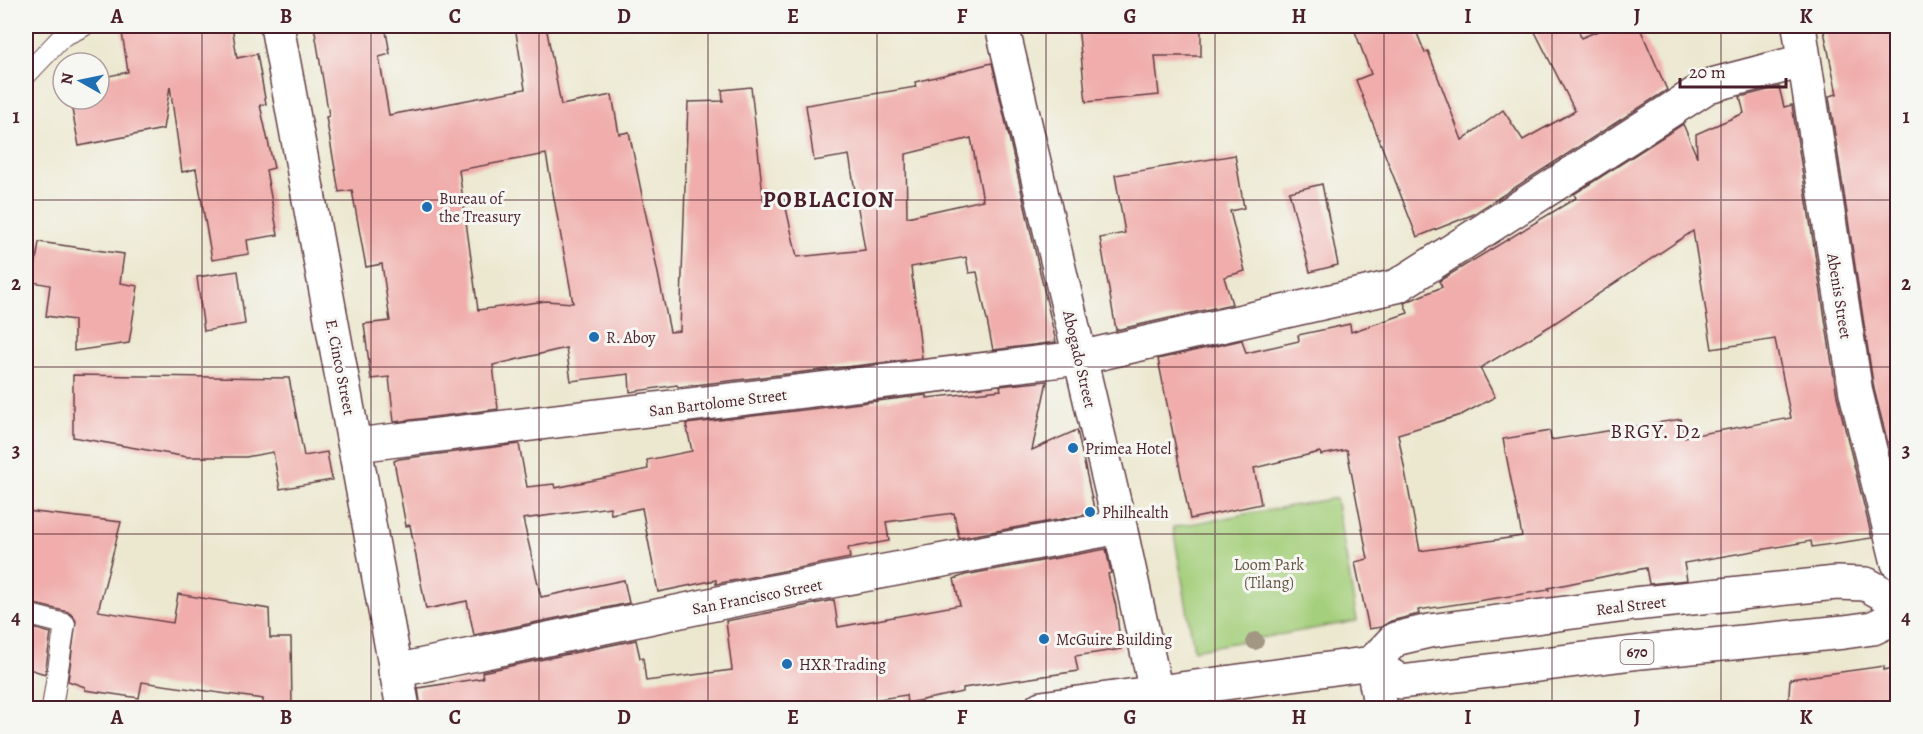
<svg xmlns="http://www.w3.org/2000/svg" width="1923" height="734" font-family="Alegreya,serif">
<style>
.green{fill:#a4cf7c;stroke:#777754;stroke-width:1.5}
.building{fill:#f0adab;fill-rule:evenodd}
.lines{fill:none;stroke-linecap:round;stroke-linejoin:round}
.service-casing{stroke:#623d44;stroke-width:22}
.minor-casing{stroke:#623d44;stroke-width:36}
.tertiary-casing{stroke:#623d44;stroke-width:36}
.primary-casing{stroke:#623d44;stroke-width:36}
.service{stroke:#fff;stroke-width:20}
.minor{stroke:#fff;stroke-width:33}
.tertiary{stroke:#fff;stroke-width:33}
.primary{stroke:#fff;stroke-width:33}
.tree{fill:#a29782}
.grid{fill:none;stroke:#4a1f2b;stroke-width:1.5;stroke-opacity:0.55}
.poi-dot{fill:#1f6fb2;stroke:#f6f6f2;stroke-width:2}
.labels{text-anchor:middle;stroke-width:6;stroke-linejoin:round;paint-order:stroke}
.shield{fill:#f6f6f2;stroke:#7e6067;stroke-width:1.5}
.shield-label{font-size:15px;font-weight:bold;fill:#4a1f2b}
.poi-label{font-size:16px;fill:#4a1f2b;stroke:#f6f6f2;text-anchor:start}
.street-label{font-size:16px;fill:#4a1f2b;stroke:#f6f6f2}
.park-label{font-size:16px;fill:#655443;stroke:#f6f6f2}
.quarter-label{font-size:20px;letter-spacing:1.5px;fill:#4a1f2b;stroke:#f6f6f2}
.district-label{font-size:22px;font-weight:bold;letter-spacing:1.5px;fill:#4a1f2b;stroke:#f6f6f2}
.neatline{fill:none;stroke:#4a1f2b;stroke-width:2}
.grid-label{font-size:20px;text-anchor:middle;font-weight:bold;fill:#4a1f2b}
</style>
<rect width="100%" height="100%" fill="#f6f6f2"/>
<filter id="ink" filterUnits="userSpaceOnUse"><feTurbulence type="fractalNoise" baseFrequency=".0167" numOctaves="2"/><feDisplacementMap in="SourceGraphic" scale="12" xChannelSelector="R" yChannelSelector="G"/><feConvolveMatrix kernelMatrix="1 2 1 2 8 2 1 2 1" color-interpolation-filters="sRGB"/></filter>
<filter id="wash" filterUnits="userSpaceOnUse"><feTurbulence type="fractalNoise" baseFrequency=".008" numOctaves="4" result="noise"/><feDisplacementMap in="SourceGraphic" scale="24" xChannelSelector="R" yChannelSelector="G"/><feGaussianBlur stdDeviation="1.35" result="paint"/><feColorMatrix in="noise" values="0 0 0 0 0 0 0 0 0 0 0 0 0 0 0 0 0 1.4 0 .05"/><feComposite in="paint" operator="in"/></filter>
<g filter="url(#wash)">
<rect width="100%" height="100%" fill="#ece8d0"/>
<polygon class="green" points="1336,498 1357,621 1194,650 1173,527"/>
<g id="blocks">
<g class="building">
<polygon points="121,26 232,26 237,58 257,54 266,104 260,105 274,168 266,170 278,235 247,240 249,254 212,260 196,169 182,172 170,86 163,129 79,146 70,99 99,99 99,78 128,72"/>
<path d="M 314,26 L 385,26 L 390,54 L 379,57 L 389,115 L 525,89 L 515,26 L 546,26 L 561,105 L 612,95 L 619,134 L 629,132 L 670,332 L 680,331 L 688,102 L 723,101 L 722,90 L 751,87 L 764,204 L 784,199 L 797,257 L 865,250 L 849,155 L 814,161 L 806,105 L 916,87 L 915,82 L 992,63 L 1056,342 L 993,350 L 977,272 L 969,273 L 966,257 L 911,267 L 922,358 L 678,387 L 677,385 L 630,392 L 629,374 L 571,381 L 566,348 L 493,365 L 498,409 L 394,422 L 389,377 L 371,379 L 364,324 L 390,321 L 382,264 L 366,267 L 352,190 L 339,192 L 326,117 L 329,116 ZM 971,138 L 983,200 L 907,217 L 906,154 ZM 546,154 L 573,303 L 546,301 L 478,310 L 459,170 Z"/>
<polygon points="1078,26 1201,26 1201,56 1155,56 1159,95 1086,102"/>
<polygon points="1353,26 1414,26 1425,53 1428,51 1462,140 1503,110 1523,140 1575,111 1532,26 1577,26 1581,38 1610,26 1639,26 1667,90 1472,215 1417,237 1356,80 1371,74"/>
<polygon points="1823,26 1898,26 1898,483 1874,389 1829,96 1837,94"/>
<path d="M 1779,87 L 1784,107 L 1792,105 L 1837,396 L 1872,538 L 1812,547 L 1811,541 L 1684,563 L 1687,580 L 1649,584 L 1646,568 L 1548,588 L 1549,590 L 1418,610 L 1419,614 L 1391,621 L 1381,627 L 1369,629 L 1355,562 L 1368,559 L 1347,450 L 1321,455 L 1320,452 L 1254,468 L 1261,504 L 1190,519 L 1158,359 L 1242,340 L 1246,353 L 1299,341 L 1298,335 L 1350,324 L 1351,332 L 1408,313 L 1404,303 L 1442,287 L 1439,281 L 1576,198 L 1574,194 L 1683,124 L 1697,157 L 1696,134 L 1744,113 L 1740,97 ZM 1693,231 L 1712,349 L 1775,339 L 1791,418 L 1684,437 L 1681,419 L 1551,440 L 1550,431 L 1503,439 L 1522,536 L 1420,551 L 1398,434 L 1461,415 L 1495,397 L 1480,368 L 1550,326 Z"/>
<polygon points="1235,155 1244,208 1230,211 1245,271 1224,277 1232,304 1116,330 1100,238 1125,233 1115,175"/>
<polygon points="1322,184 1338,265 1310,272 1289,192"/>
<polygon points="39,242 124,254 120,283 138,286 129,343 74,351 74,320 46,316 50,285 33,282"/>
<polygon points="238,271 245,324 204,331 197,277"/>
<polygon points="73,375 289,378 304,456 327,452 332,480 280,489 273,452 246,457 187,457 73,437"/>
<polygon points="1047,381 1032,450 1077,430 1095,513 959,538 954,513 886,522 889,541 848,548 850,558 716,584 716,580 658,592 642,508 611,514 610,507 523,519 541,597 624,580 629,603 474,635 467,601 426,609 410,525 406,526 394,461 399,459 519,444 527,487 554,484 555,488 648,469 647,460 692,451 686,424 927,395 927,398 1001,390 1000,386"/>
<polygon points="26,511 121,522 98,611 173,623 178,594 269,609 270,638 291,638 292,708 263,708 263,699 142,682 139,698 85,690 85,687 68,681 76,621 73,616 68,612 26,602"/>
<polygon points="1106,549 1111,573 1108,574 1116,607 1121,649 1075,656 1078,671 963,688 963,692 907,703 906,695 819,708 421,708 418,688 483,678 482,672 636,640 640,658 643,658 646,681 732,670 726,621 834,600 838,627 960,605 954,579 965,575"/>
<polygon points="26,626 51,633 45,674 26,668"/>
<polygon points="1884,666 1884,670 1898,667 1898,708 1788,708 1790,679"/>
</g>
</g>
</g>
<g filter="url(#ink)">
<use href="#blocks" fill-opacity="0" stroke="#623d44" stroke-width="1.5"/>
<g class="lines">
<g class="service-casing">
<g id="service">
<polyline points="26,75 63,36 84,26"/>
<polyline points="26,614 65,624 52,708"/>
</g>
</g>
<g class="minor-casing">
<g id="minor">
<polyline points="1002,26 1120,527 1156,692"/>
<polyline points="356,445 1079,358 1397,286 1708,86 1803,61"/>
<polyline points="1372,663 1381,708"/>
<polyline points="395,671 762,594 1120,527"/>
</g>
</g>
<g class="tertiary-casing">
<g id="tertiary">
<polyline points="277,26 403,708"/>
<polyline points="1799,26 1856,393 1898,563"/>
</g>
</g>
<g class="primary-casing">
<g id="primary">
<polyline points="1372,663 1401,682 1641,652 1844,632 1873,628 1898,616"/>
<polyline points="1041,708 1372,663 1395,639 1429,631 1634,604 1836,583 1866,584 1898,602"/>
</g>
</g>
<use href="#service" class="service"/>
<use href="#minor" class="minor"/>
<use href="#tertiary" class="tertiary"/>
<use href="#primary" class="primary"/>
</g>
<circle class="tree" cx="1255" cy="641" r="9"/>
</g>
<path class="grid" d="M 202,26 L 202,708M 371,26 L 371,708M 539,26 L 539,708M 708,26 L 708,708M 877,26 L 877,708M 1046,26 L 1046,708M 1215,26 L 1215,708M 1384,26 L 1384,708M 1552,26 L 1552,708M 1721,26 L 1721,708M 26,200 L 1898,200M 26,367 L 1898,367M 26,534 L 1898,534"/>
<g class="poi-dot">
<circle cx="427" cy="207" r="6"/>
<circle cx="594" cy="337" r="6"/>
<circle cx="1073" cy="448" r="6"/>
<circle cx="1090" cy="512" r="6"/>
<circle cx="1044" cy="639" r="6"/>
<circle cx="787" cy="664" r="6"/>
</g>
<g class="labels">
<rect class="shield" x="1620.5" y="640" width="33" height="24" rx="4.5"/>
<g class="shield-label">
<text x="1637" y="657">670</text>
</g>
<g class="poi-label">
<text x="439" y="204">Bureau of<tspan x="439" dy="18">the Treasury</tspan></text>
<text x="606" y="343">R. Aboy</text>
<text x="1085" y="454">Primea Hotel</text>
<text x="1102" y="518">Philhealth</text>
<text x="1056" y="645">McGuire Building</text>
<text x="799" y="670">HXR Trading</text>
</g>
<g class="street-label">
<text transform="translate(1840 296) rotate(81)" y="6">Abenis Street</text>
<text transform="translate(1080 359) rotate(77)" y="6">Abogado Street</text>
<text transform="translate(341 367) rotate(79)" y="6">E. Cinco Street</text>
<text transform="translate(718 402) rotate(-7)" y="6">San Bartolome Street</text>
<text transform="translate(757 596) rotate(-11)" y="6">San Francisco Street</text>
<text transform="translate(1631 605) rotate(-7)" y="6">Real Street</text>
</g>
<g class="park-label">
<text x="1269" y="570">Loom Park<tspan x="1269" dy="18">(Tilang)</tspan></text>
</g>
<g class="quarter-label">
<text x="1656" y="438">BRGY. D2</text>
</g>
<g class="district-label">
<text x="829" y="207">POBLACION</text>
</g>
</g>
<rect width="1923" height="734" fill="none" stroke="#f6f6f2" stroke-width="66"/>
<g transform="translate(81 81) rotate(279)"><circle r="28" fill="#f6f6f2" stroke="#b1a0a2" stroke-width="1.5"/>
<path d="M0-4.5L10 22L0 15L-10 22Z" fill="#1f6fb2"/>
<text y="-9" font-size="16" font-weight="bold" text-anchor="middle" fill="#4a1f2b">N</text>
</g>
<path d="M1680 78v9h106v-9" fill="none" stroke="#4a1f2b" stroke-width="3"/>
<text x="1689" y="78" font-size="18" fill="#4a1f2b" stroke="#f6f6f2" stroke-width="4.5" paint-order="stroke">20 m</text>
<rect x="33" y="33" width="1857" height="668" class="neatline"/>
<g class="grid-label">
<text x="117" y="23">A</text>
<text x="286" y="23">B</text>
<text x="455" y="23">C</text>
<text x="624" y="23">D</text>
<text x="793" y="23">E</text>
<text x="962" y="23">F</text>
<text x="1130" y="23">G</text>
<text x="1299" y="23">H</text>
<text x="1468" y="23">I</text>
<text x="1637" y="23">J</text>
<text x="1806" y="23">K</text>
<text x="16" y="123">1</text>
<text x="1906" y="123">1</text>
<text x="16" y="290">2</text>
<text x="1906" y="290">2</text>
<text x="16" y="457">3</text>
<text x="1906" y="457">3</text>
<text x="16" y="624">4</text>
<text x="1906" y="624">4</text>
<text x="117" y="724">A</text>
<text x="286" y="724">B</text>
<text x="455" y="724">C</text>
<text x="624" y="724">D</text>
<text x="793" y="724">E</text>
<text x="962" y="724">F</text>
<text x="1130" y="724">G</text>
<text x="1299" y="724">H</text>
<text x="1468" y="724">I</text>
<text x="1637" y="724">J</text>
<text x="1806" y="724">K</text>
</g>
</svg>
